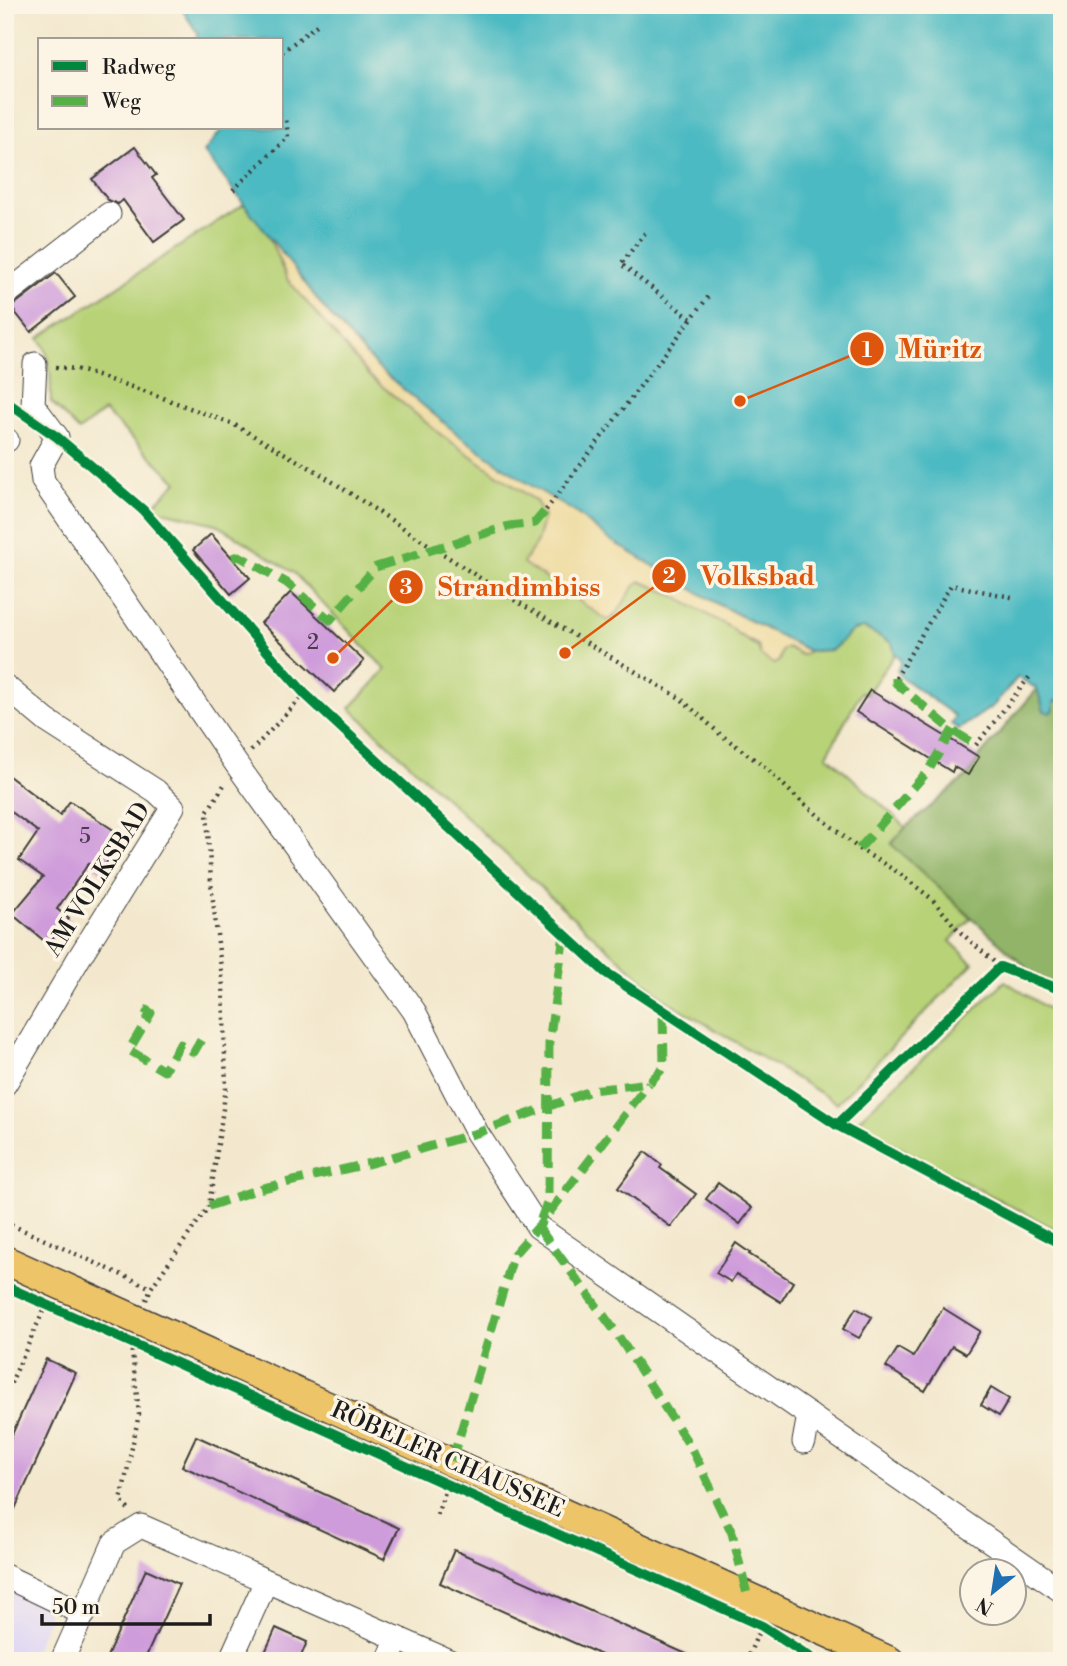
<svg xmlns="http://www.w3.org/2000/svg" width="1067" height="1666" font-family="'Libre Bodoni',serif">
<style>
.built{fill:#ddd5f6}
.green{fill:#b7d277;stroke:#6a774a;stroke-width:2}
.forest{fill:#91b468;stroke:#566842;stroke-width:2}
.sand{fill:#eeda9e;stroke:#857b5d;stroke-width:2}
.water{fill:#4bbac2;stroke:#346b6f;stroke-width:2}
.building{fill:#cf9cdb}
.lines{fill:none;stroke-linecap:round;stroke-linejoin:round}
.minor-casing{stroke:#3c3b37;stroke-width:25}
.major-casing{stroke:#3c3b37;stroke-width:31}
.path{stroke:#3c3b37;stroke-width:4.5;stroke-dasharray:2 5;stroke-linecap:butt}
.minor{stroke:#fff;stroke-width:23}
.major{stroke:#eec469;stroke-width:28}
.quiet{stroke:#55b145;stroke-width:9;stroke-dasharray:18 9;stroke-linecap:butt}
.cycleway-casing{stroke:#fcf5e5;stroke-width:15}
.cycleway{stroke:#00873e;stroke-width:10}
.labels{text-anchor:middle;stroke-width:7;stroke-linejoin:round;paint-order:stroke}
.number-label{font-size:21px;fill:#493c4c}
.street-label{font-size:24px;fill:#1c1c1c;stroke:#fcf5e5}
.leader{fill:none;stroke:#de560d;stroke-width:2.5}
.callout-dot{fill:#de560d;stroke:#fcf5e5;stroke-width:2.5}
.mark-label{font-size:21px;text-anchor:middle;font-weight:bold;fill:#fff}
.callout-label{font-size:26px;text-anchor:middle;font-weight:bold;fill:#de560d;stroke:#fcf5e5;stroke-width:7;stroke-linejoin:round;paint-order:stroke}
</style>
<rect width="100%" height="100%" fill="#fcf5e5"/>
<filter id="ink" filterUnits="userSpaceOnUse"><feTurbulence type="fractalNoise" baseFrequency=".0143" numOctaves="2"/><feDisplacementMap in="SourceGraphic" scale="14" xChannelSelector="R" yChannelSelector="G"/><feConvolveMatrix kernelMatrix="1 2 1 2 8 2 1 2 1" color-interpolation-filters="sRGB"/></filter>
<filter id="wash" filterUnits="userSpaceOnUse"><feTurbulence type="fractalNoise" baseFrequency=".00686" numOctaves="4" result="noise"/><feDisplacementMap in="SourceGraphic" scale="28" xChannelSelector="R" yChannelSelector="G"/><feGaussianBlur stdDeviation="1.57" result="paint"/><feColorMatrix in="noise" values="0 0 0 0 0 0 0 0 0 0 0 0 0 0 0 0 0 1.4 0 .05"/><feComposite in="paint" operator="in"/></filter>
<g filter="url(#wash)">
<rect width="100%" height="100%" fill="#f3e8cd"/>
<polygon class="built" points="5,1587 46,1606 48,1621 29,1661 5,1661"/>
<g class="green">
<path d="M 244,204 L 267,232 L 287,279 L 370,376 L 440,434 L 536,501 L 544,516 L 537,542 L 524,563 L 614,617 L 633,586 L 639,581 L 669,593 L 733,629 L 737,634 L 779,661 L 782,649 L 787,647 L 802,655 L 809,651 L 832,650 L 853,630 L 864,628 L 892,643 L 895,654 L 867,694 L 861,692 L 827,755 L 906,827 L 892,844 L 971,918 L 950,941 L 973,963 L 837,1103 L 666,1000 L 579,923 L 350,708 L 386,670 L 294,573 L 216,524 L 151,508 L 177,482 L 104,411 L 79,431 L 51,402 C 50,381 53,356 39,338 Z"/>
<polygon points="1005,981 1062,1018 1062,1233 854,1124"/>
</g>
<polygon class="forest" points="1037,689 1040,695 1054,702 1062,699 1062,1000 891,844 906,827 968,775 979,757"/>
<path class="sand" d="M 267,232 L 325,310 L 377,367 L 460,436 L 527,483 L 575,512 L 610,540 L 718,604 L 809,651 L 802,655 L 787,647 L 782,650 L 779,661 L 774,664 L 760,655 L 758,645 L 737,634 L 733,629 L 669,593 L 640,581 C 626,591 623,614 607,620 L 523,563 L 537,542 L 544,516 L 536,501 L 440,434 L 370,376 L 287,279 Z"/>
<polygon class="water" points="179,5 1062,5 1062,699 1054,702 1054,710 1050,713 1044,711 1037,689 1018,677 993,706 959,729 951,724 955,716 900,676 897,670 901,663 899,657 895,654 892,643 864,628 853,630 832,650 809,651 718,604 610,540 575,512 527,483 460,436 377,367 326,310 204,152 223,128 282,128 282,40 196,40 198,34"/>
<g id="blocks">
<g class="building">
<polygon points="135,147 156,175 152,178 184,220 154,242 123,200 118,204 108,200 92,179"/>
<polygon points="56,273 75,297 31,332 11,307"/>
<polygon points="211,534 250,578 231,594 193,550"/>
<polygon points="291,592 364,661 334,692 261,623"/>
<polygon points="870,690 979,757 968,775 954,767 952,772 856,712"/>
<polygon points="5,773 60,815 70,801 124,837 101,871 89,863 57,909 69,919 48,944 12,914 43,877 19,860 38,832 5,807"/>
<polygon points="645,1152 662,1165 660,1168 696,1194 671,1227 618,1188"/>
<polygon points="718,1183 752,1208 740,1224 706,1199"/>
<polygon points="736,1243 750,1253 749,1254 793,1282 781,1302 736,1274 731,1282 716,1273"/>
<polygon points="856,1308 872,1317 859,1338 843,1329"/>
<polygon points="943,1308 980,1331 966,1354 952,1346 925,1391 886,1367 898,1348 913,1357"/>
<polygon points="46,1359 76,1373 5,1531 5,1450"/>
<polygon points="991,1388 1009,1399 999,1416 981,1405"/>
<polygon points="196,1436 399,1528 384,1559 182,1466"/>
<polygon points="454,1550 702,1661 615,1661 518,1618 440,1583"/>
<polygon points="146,1569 179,1584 144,1661 105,1661"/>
<polygon points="276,1628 307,1642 299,1661 261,1661"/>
</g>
</g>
</g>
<g filter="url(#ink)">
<use href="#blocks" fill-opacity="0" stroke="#3c3b37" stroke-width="2"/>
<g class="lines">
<g class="minor-casing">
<g id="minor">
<polyline points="5,295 109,214"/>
<polyline points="35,364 33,405 57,437 41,466 43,481 237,765 414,1011 477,1133 538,1227 1062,1591"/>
<polyline points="5,441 7,440"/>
<polyline points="5,686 47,721 156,791 173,807 79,958 5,1084"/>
<polyline points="804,1442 809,1415"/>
<polyline points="5,1576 84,1614"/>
<polyline points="62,1661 114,1543 141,1526 449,1661"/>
<polyline points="230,1661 266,1581"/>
<polyline points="388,1661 398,1638"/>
</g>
</g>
<g class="major-casing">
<polyline id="major" points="5,1260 890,1661"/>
</g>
<g class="path">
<polyline points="282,52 318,24"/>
<polyline points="233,190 288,137 286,118"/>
<polyline points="645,233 621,264 691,319"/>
<polyline points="5,359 17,361"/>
<polyline points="56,367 76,369 144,391 233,424 319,473 506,595 680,698 720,734 766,768 796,797 859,849 899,873 932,899 959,931 1000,967"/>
<polyline points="546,510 708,297"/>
<polyline points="896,678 951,585 1016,598"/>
<polyline points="976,745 1031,675"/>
<polyline points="251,751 305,694"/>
<polyline points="5,1222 151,1288"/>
<polyline points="146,1300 151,1288 209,1206 226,1088 223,986 211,883 207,812 224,785"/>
<polyline points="5,1396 46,1305"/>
<polyline points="128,1509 121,1500 139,1414 131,1344"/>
<polyline points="437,1515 447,1486"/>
<polyline points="746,1661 761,1627"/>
</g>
<use href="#minor" class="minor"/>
<use href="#major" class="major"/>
<g class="quiet">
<polyline points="232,558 239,556 287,583 330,620 376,567 509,526 535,523 546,510"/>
<polyline points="896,678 896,683 953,731 976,745"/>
<polyline points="859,849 928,771 955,726"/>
<polyline points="564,934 549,1043 548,1200 538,1227 615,1331 692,1449 732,1533 747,1594"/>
<polyline points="144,1009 151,1013 129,1050 164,1071 180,1044 194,1052 201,1040"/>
<polyline points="209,1206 259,1189 375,1162 477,1133 593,1090 649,1083 664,1067 663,1011"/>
<polyline points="452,1461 514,1254 538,1227 649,1083"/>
</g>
<g class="cycleway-casing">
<g id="cycleway">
<polyline points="5,401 57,437 143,510 305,694 605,972 837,1125 1000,967 1062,990"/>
<polyline points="837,1125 1062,1244"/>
<polyline points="5,1286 762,1626 816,1661"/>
</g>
</g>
<use href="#cycleway" class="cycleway"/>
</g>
</g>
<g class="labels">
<g class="number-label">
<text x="313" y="649">2</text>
<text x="85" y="843">5</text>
</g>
<g class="street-label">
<text transform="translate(97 879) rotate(-58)" y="8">AM VOLKSBAD</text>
<text transform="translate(448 1459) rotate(24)" y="8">RÖBELER CHAUSSEE</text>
</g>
</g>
<path class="leader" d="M740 401L867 349M565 653L669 576M333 658L406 587"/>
<g class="callout-dot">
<circle cx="740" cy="401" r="7"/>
<circle cx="565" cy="653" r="7"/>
<circle cx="333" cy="658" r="7"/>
<circle cx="867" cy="349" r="18"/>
<circle cx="669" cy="576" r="18"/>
<circle cx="406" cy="587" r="18"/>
</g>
<g class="mark-label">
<text x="867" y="357">1</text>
<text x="669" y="583">2</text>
<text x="406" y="594">3</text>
</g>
<g class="callout-label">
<text x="940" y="358">Müritz</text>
<text x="758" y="585">Volksbad</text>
<text x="519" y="596">Strandimbiss</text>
</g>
<rect width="1067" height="1666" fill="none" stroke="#fcf5e5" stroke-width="28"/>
<rect x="38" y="38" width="245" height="91" fill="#fcf5e5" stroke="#a29e95" stroke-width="2"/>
<rect x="52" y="61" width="35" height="10" fill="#00873e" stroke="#a29e95" stroke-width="2"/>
<text x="102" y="74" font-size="21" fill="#1c1c1c">Radweg</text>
<rect x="52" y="96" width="35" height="10" fill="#55b145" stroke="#a29e95" stroke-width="2"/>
<text x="102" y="108" font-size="21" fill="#1c1c1c">Weg</text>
<g transform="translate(993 1592) rotate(210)"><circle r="33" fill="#fcf5e5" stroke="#a29e95" stroke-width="2"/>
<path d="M0-5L12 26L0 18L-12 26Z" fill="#1f6fb2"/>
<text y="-10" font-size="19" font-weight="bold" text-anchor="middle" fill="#1c1c1c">N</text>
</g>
<path d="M42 1614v10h168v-10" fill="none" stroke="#1c1c1c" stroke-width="3.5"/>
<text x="52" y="1614" font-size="21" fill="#1c1c1c" stroke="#fcf5e5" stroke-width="5" paint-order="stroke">50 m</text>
</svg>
